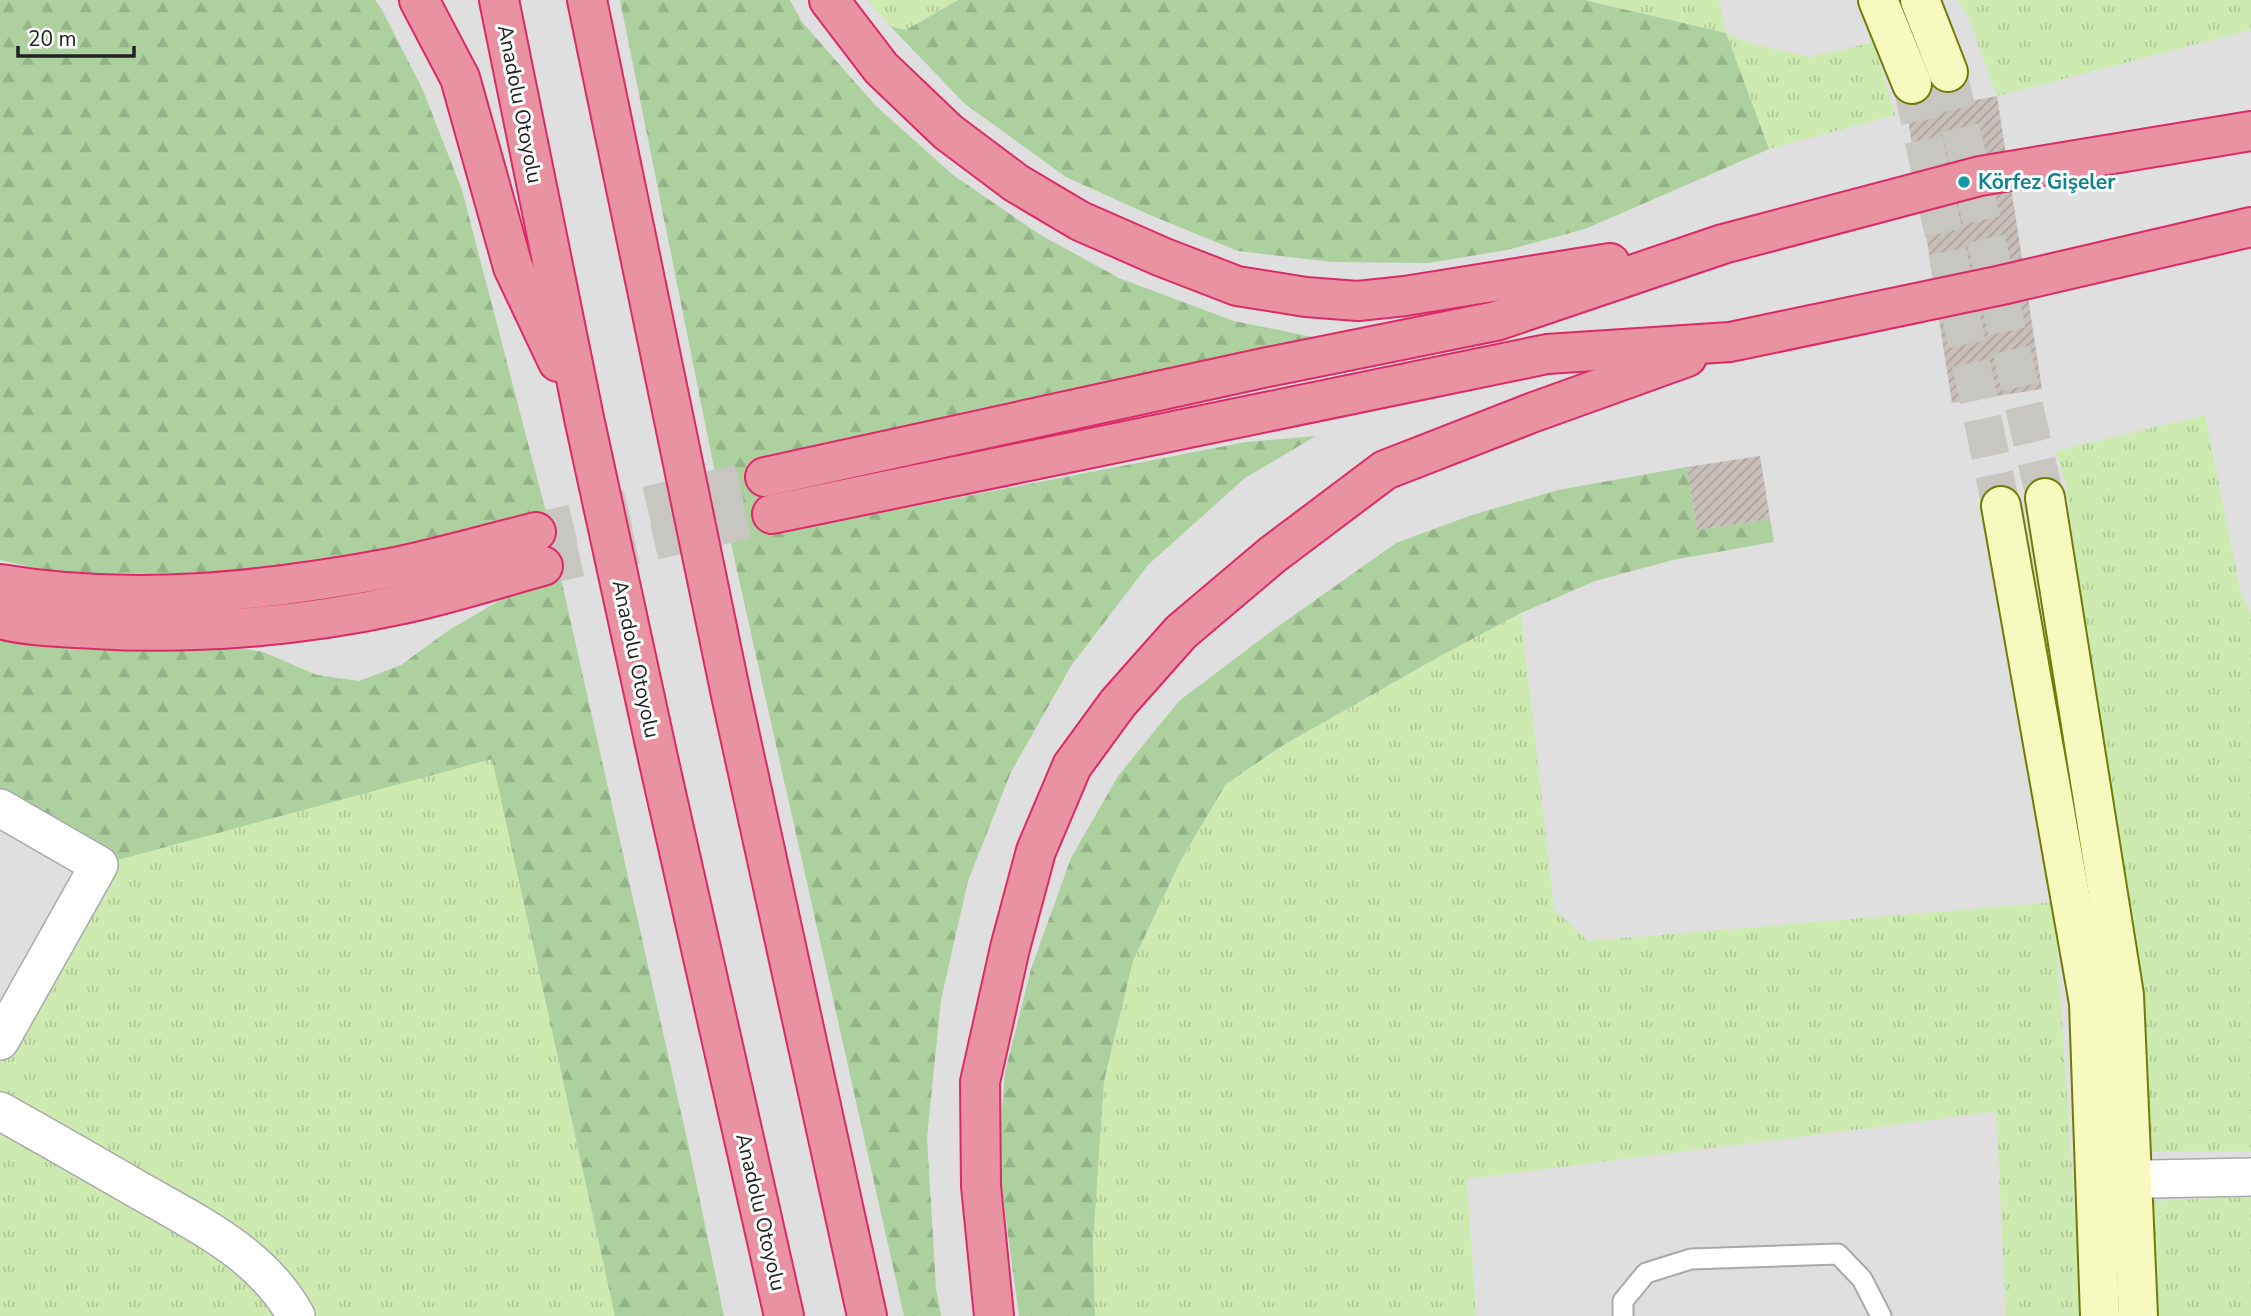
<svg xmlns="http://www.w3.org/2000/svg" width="2251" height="1316" font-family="'Nunito Sans',sans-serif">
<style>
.residential{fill:#e0dfdf}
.grass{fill:url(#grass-tufts)}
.forest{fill:url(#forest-firs)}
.building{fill:url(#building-hatch)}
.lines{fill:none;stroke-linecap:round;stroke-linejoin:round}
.secondary-tunnel{stroke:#c8c6c1;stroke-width:38;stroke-dasharray:38 19;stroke-linecap:butt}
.motorway-tunnel{stroke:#c8c6c1;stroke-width:38;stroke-dasharray:38 19;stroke-linecap:butt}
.service-casing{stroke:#a9a9a9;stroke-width:23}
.minor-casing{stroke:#a9a9a9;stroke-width:40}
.secondary-casing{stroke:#707d05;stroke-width:42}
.motorway-casing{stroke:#dc2a67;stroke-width:42}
.service{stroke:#fff;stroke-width:19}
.minor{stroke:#fff;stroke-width:37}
.secondary{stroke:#f7fabf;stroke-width:38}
.motorway{stroke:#e892a2;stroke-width:38}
.culture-dot{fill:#0f9aa8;stroke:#fff;stroke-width:2.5}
.labels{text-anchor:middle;stroke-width:6;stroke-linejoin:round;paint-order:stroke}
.street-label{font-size:21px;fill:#222;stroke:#fff}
.culture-label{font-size:21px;font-weight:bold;fill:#0d838f;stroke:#fff;text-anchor:start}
</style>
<defs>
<pattern id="grass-tufts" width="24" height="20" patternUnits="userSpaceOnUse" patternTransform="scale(1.75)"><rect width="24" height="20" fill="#cdebb0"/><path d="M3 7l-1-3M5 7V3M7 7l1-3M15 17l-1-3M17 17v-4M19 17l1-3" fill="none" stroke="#b0c997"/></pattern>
<pattern id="forest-firs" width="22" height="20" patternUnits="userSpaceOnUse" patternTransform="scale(1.75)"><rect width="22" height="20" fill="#add19e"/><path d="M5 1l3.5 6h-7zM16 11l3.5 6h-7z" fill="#95b388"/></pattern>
<pattern id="building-hatch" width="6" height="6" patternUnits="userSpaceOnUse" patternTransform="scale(1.75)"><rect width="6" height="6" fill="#c7bfb8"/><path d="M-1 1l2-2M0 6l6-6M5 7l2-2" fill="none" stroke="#aba49e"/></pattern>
</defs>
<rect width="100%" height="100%" fill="#f2efe9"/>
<rect class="residential" x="0" y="0" width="2251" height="1316"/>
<g class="grass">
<polygon points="867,0 958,0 906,30 890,26"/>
<polygon points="1584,0 1719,0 1726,33 1752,44 1811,57 1873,42 1895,115 1769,149 1726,33"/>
<polygon points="1958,0 2251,0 2251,30 1997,96 1968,17"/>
<polygon points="2205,415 2241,593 2251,614 2251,1151 2147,1152 2067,488 2056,451"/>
<polygon points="1521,613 1554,909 1588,941 2054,902 2082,1316 2006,1316 1996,1112 1467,1179 1476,1316 1095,1316 1093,1243 1104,1081 1133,961 1181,860 1226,784 1282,746 1442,655"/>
<polygon points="492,758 615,1316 0,1316 0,1041 99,865"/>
<polygon points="2251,1197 2251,1316 2150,1316 2147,1201"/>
</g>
<g class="forest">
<polygon points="0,0 375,0 381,8 422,88 462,190 547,516 689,1148 724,1316 615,1316 492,759 99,865 0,808 0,638 47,646 127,650 229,646 263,652 317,675 359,681 401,665 449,630 509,595 407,550 281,567 168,574 57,573 0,560"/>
<polygon points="620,0 790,0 802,22 876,106 953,175 1039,234 1119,278 1234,321 1317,338 756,462 771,534 1246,442 1316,436 1245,478 1148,565 1071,666 1011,772 968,881 941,1000 927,1137 936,1288 941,1316 904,1316 714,468"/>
<polygon points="958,0 1584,0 1726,33 1769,149 1585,229 1507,250 1428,263 1332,262 1238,251 1150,215 1066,177 965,104 890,26 906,30"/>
<polygon points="1687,467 1697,530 1770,519 1774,542 1673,560 1595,581 1521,613 1442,655 1282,746 1226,784 1181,860 1133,961 1104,1081 1093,1243 1095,1316 1019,1316 998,1160 1005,1072 1031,969 1071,858 1118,776 1179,701 1273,630 1396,543 1472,515 1558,490"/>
</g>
<g class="building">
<polygon points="1997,96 2042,389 1952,403 1907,113"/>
<polygon points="1760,456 1770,519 1697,530 1687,467"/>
</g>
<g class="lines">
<g class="secondary-tunnel">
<polyline points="1948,72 2045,498"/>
<polyline points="1912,84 2001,506"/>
</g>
<g class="motorway-tunnel">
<polyline points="536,532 765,477"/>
<polyline points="543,566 772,514"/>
</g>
<g class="service-casing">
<polyline id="service" points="1623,1316 1623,1301 1646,1273 1691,1259 1838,1254 1862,1279 1881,1316"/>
</g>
<g class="minor-casing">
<g id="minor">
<polyline points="0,808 99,865 0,1041"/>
<path d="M 0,1111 C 45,1136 90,1162 135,1188 C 194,1222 262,1253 296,1316"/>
<polyline points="2100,1180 2251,1177"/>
</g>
</g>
<g class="secondary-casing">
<g id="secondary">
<polyline points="1878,0 1912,84"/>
<polyline points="1920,0 1948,72"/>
<polyline points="2045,498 2124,995 2138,1316"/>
<polyline points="2001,506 2089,1003 2100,1316"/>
</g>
</g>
<g class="motorway-casing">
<g id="motorway">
<polyline points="419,0 460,78 513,267 558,362"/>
<polyline points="499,0 584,418 658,758 784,1316"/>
<polyline points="587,0 731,695 867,1316"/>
<polyline points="829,0 881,68 948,132 1016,183 1080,221 1162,257 1237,286 1306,297 1358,301 1405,296 1610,263"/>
<polyline points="765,477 1263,368 1496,321 1723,244 1980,176 2251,131"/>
<polyline points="772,514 1547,354 1730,342 2002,285 2251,227"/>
<path d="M 0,584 C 131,606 262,592 391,568 C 440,558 488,544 536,532"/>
<path d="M 0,619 C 30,627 64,627 95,629 C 194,635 302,626 398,605 C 447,595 495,579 543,566"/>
<polyline points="994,1316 981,1186 980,1082 1010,948 1036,851 1072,766 1118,703 1181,632 1272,555 1385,470 1534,412 1687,357"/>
</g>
</g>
<use href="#service" class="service"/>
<use href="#minor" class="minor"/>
<use href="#secondary" class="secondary"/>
<use href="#motorway" class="motorway"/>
</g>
<circle class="culture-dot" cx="1964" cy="182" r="7"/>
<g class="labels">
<g class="street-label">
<text transform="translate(520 104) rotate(79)" y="7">Anadolu Otoyolu</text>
<text transform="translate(636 659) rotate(78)" y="7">Anadolu Otoyolu</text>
<text transform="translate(761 1212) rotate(77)" y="7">Anadolu Otoyolu</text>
</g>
<g class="culture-label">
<text x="1978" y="189">Körfez Gişeler</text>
</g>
</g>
<path d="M18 46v10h116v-10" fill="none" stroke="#222222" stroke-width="3.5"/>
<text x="28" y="46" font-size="21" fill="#222222" stroke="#ffffff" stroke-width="5" paint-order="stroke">20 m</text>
</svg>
